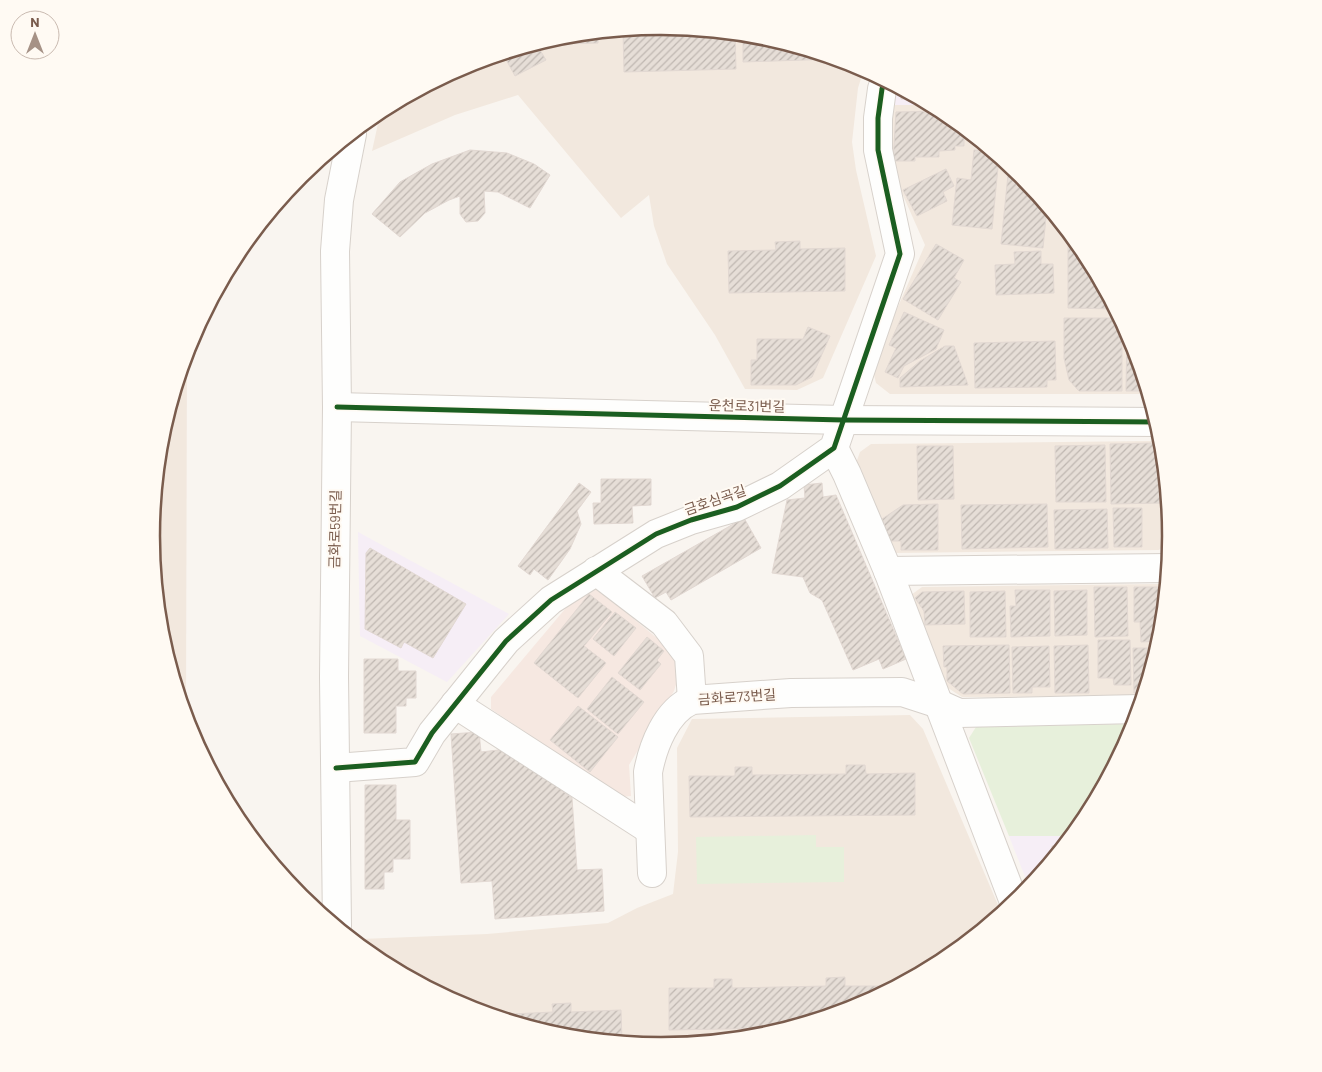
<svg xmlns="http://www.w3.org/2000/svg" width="1322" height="1072" font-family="Barlow,'Noto Sans KR',sans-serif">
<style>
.residential{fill:#f2e8de}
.commercial{fill:#f6e8e1}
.education{fill:#f6eef6}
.green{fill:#e7f0db}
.building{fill:url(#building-hatch);stroke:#e2d8d2}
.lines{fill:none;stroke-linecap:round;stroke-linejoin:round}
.minor-casing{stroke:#d7d1cb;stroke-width:30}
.minor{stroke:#fefefd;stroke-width:28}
.cycleway-casing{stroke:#fffaf3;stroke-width:8}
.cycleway{stroke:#1b5e20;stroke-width:5}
.labels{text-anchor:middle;stroke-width:4;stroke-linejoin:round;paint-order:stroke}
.street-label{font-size:14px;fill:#7a5c4d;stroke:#fffaf3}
.rim{fill:none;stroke:#7a5c4d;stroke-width:2.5}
</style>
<defs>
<pattern id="building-hatch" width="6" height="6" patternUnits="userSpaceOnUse" patternTransform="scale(1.25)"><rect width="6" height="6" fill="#e6ded7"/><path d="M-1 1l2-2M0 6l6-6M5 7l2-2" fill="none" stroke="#bfb7b1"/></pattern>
</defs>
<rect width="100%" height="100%" fill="#f9f5f0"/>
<g class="residential">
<polygon points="661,26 761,36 856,65 864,69 858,88 852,142 856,170 876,256 823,378 797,390 745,389 715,335 667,264 654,226 649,195 621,218 518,95 455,115 372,151 381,110 466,65 562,36"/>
<polygon points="890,105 931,105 944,112 969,132 969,138 979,141 1022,176 1085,253 1132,341 1148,394 890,394 876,383 872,366 925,245 886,157"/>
<polygon points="187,350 186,717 161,635 151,536 161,436"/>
<polygon points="1154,441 1162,449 1166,484 1166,543 1159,550 892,553 856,463 860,452 871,444"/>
<polygon points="1159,584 1166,589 1161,636 1143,696 962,697 945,686 911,595 922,587"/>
<polygon points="910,715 923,729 998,905 999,915 944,960 856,1007 760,1036 661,1046 561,1036 466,1007 378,960 361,946 361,939 487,934 608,923 637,908 673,894 678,852 677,748 692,719"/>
</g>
<polygon class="commercial" points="595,587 669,648 681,668 674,691 629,765 631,796 622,797 491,709 491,697 581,590"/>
<g class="education">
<polygon points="895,86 931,105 890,105"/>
<polygon points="358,532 509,614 447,682 360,636"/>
<polygon points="1009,836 1071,836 1029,887"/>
</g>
<g class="green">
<polygon points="1133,724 1132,731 1085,819 1071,836 1009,836 969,738 976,727"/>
<polygon points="816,835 816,847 844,847 844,882 697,884 696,837"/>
</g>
<g class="building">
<polygon points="670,27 735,34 736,69 624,72 623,30"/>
<polygon points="598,32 598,43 552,44 540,50 546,60 515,76 503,54 562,36"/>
<polygon points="743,34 761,36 836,59 743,62"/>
<polygon points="901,89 919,99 901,99"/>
<polygon points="942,111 964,128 964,146 955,146 955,150 939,151 939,157 915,157 915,161 893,161 896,112"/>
<polygon points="470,150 507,153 534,164 550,175 530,208 498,192 484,191 485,213 478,221 466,222 460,214 460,196 449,200 425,213 400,237 372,214 400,182 432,164"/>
<polygon points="974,150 993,152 999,157 992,229 952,225 957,178 971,180"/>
<polygon points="1009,165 1022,176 1047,207 1043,248 1001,244"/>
<polygon points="946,169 954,186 943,192 947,201 917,216 903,190"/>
<polygon points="800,241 800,249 845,248 845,291 729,293 728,251 776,250 775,242"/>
<polygon points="936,244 964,260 954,278 961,282 938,320 903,299"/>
<polygon points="1068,246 1079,246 1085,253 1115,309 1068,308"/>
<polygon points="1041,251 1041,264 1053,264 1054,293 996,295 995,265 1015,264 1014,252"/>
<polygon points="904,312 944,330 936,349 904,366 898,378 885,372 896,348 889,345"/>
<polygon points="1064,318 1120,318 1122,323 1122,391 1079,391 1069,380 1064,358"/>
<polygon points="808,327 830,336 812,377 796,385 751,385 751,360 757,360 757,339 803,339"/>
<polygon points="1127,331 1132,341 1147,391 1126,391"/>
<polygon points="1055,341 1056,380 1047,380 1047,387 975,388 974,343"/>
<polygon points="945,346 954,346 968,385 900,387 900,378 920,361"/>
<polygon points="1154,443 1161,452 1162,503 1111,504 1110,444"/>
<polygon points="1105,445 1106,502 1056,502 1055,446"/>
<polygon points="917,446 953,446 954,499 918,500"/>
<polygon points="601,479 651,479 651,505 632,506 633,523 594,524 593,503 601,503"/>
<polygon points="579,483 591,492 577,511 581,524 570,549 548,580 534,569 530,575 518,566"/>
<polygon points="822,483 823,497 836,495 906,659 883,669 879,659 853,670 822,600 810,593 803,577 772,573 787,500 805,498 804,485"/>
<polygon points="938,504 938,550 901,550 901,541 891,541 882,519 903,505"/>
<polygon points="1047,504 1048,547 962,549 961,505"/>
<polygon points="1113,508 1142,508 1142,547 1114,547"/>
<polygon points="1107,509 1108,548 1055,549 1054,510"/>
<polygon points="744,518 761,548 671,600 666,592 655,598 642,576"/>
<polygon points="370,548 466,604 433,658 404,642 401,648 365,629 366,553"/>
<polygon points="1094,587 1127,587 1128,636 1095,637"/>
<polygon points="1134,587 1158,587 1165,594 1159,641 1141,642 1140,622 1134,622"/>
<polygon points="1015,590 1050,590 1050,636 1011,637 1010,606 1016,606"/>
<polygon points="1087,590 1087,635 1055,636 1054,591"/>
<polygon points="964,591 965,624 925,625 924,611 915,598 922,592"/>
<polygon points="1005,591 1006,637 970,637 970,592"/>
<polygon points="589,594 612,612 584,646 606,663 578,698 534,663"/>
<polygon points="615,612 636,628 614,656 593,639"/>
<polygon points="647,637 664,651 657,660 661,664 640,690 618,673"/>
<polygon points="1098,640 1130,640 1131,685 1114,685 1113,678 1098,678"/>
<polygon points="1009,645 1010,693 963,694 947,681 947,667 944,667 943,646"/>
<polygon points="1088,645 1089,693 1055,693 1054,646"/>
<polygon points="1049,646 1050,687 1032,687 1032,693 1013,693 1012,647"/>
<polygon points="1133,648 1157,648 1144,693 1134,693"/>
<polygon points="364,659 398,659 398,671 416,671 416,698 406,698 406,706 396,706 396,733 364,733"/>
<polygon points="612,677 644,702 618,734 587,709"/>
<polygon points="578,706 618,737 590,772 550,740"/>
<polygon points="479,732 481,752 507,749 572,798 577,870 602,869 604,911 495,919 492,881 461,883 451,734"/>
<polygon points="846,765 865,765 866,774 915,773 915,815 690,817 689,776 735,776 735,767 752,767 752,775 846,774"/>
<polygon points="365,785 396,785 396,820 410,820 410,859 393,859 393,872 384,872 384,889 365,889"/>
<polygon points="1052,846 1063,846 1053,859"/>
<polygon points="845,977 845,986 894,986 856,1007 786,1028 669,1030 669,988 714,988 714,979 732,979 732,988 826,986 826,978"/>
<polygon points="571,1003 571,1012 621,1010 622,1042 561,1036 491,1015 553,1012 552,1004"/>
</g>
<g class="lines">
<g class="minor-casing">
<g id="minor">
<polyline points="337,407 843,420 1157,422"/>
<polyline points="834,448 847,474 888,571 1014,902"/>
<polyline points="596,571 664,623 689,656 692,700"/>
<polyline points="888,571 1168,568"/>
<polyline points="455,704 650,830"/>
<polyline points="336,768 415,762 432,733 506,641 551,600 656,534 691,520 737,507 780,486 834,448 900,254 878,150 878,118 882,89 885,81"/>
<path d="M 652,873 L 648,772 C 653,746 666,711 692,700 L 791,693 L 902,692 L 939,704 L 959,713 L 1139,709"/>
<polyline points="337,926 334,677 337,407 335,251 339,200 352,134"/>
</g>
</g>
<use href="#minor" class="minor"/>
<g class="cycleway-casing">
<g id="cycleway">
<polyline points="337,407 843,420 1157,422"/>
<polyline points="336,768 415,762 432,733 506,641 551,600 656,534 691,520 737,507 780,486 834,448 900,254 878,150 878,118 882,89 885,81"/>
</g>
</g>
<use href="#cycleway" class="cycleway"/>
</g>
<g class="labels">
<g class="street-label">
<text transform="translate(747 406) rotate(1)" y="5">운천로31번길</text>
<text transform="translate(715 500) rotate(-19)" y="5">금호심곡길</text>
<text transform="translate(335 529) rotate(-89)" y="5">금화로59번길</text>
<text transform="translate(737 697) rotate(-4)" y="5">금화로73번길</text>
</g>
</g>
<path d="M0 0H1322V1072H0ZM160 536a501 501 0 1 1 1002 0a501 501 0 1 1-1002 0Z" fill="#fffaf3" fill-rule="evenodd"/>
<path class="rim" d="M160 536a501 501 0 1 1 1002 0a501 501 0 1 1-1002 0Z"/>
<g transform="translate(35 35)"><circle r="24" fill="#fffaf3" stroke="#cabbb1"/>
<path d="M0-4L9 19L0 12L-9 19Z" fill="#a69286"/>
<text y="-8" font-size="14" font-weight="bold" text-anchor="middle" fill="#7a5c4d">N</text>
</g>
</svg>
